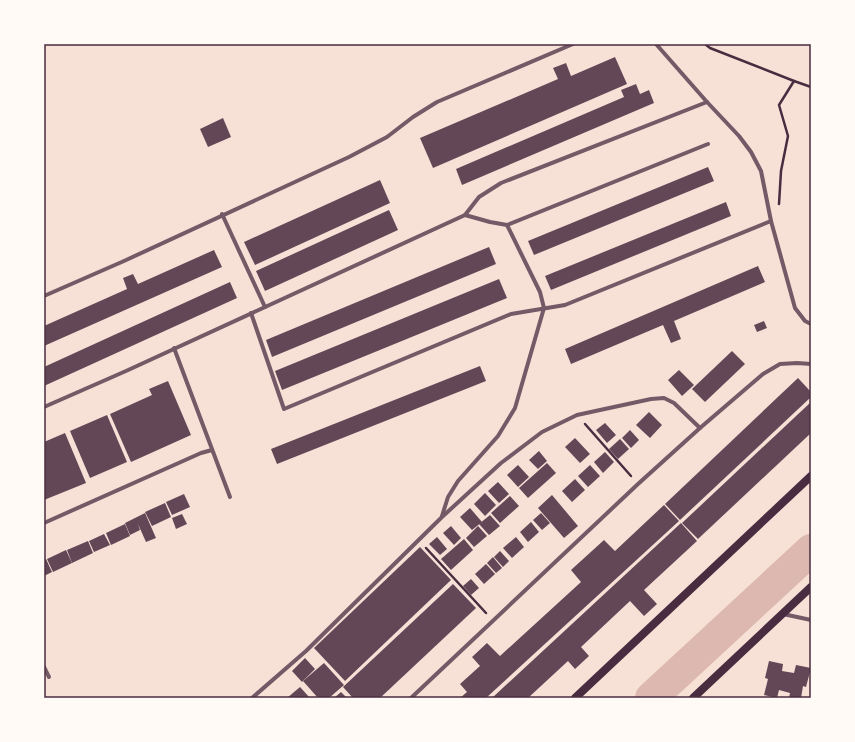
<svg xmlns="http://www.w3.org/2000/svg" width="855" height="742" font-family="'IBM Plex Serif',serif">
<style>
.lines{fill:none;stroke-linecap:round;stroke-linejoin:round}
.river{stroke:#dcb8b0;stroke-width:32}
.building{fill:#644757}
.path{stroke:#4a2c40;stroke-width:2.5}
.minor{stroke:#755966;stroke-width:4}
.secondary{stroke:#4a2c40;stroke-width:8}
.neatline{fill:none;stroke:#4a2c40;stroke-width:1.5}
</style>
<rect width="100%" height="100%" fill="#f7e1d7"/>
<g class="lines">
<polyline class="river" points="651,698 811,550"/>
</g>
<g class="building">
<polygon points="615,57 627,84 433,168 420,138 558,79 553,68 566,63 571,76"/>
<polygon points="636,84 640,94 649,90 654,103 462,185 456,169 624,97 621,90"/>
<polygon points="223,118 231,137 208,147 200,129"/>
<polygon points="708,167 714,181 534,255 528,241"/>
<polygon points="380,180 390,203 255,265 244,242"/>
<polygon points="726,202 731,216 551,290 545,276"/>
<polygon points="389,210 398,230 265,291 256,271"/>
<polygon points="489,247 496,264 272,357 266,340"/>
<polygon points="214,250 222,267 44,346 44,326 127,289 123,278 133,274 138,284"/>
<polygon points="758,266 765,282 674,321 681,339 671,343 663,325 571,364 565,349"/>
<polygon points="499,279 507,298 282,390 275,371"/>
<polygon points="230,282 237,298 44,386 44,367"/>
<polygon points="764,321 767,328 757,332 754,325"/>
<polygon points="732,351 745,364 705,402 692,389"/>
<polygon points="480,366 486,381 277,464 271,449"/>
<polygon points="679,370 694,385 682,396 668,380"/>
<polygon points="798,378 811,392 811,397 680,520 665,504"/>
<polygon points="168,381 191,435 131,462 110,414 152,395 149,389"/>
<polygon points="811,402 811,433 698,539 682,523"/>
<polygon points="649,412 662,425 650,438 636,425"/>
<polygon points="107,415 127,462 90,478 70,431"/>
<polygon points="605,423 616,435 607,443 596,430"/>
<polygon points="630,430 639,440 631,448 622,438"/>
<polygon points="65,433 86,483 44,500 44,442"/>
<polygon points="575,438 590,454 580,463 565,447"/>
<polygon points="620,439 629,449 618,459 609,449"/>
<polygon points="539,451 547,461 538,469 529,460"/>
<polygon points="605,452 614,462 603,473 594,462"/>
<polygon points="547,463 556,473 528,498 519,488"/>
<polygon points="518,465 529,477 518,487 507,475"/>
<polygon points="590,465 600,476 588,487 578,476"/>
<polygon points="575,479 585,490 572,502 562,491"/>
<polygon points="498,482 509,494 499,503 488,491"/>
<polygon points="485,493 496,505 485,516 474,504"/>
<polygon points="184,494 190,507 172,515 166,502"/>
<polygon points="552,495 578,526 564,538 538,508"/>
<polygon points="510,496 519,506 500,523 491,513"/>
<polygon points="165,503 171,517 152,526 145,512"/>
<polygon points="664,505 679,521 486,698 460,698 467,692 460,684 480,666 472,657 487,643 500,656 581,582 571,570 604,540 615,551"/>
<polygon points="470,508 482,522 472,530 460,517"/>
<polygon points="145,513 156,538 146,542 138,524 140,530 130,535 125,523"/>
<polygon points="541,513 550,523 542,530 533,520"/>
<polygon points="182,514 187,524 176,529 172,518"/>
<polygon points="490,515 500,526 489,535 479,524"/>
<polygon points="531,522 539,532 528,542 520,532"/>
<polygon points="681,523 697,541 644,590 657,604 644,616 630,601 581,647 589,656 575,669 568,661 528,698 492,698"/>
<polygon points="125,524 130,536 111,545 106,533"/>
<polygon points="451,526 461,538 454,545 443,533"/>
<polygon points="478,526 487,536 474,547 466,538"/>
<polygon points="104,534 110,545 94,552 89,541"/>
<polygon points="437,537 447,549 440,555 429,544"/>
<polygon points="516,537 524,547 512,558 503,548"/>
<polygon points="464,539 473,550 451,570 441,559"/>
<polygon points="88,541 93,553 72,563 67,550"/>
<polygon points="420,547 451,580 345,681 314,648"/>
<polygon points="66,550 72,563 53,572 47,559"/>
<polygon points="500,551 509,561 503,567 494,557"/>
<polygon points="493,557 502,568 496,573 487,563"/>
<polygon points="44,559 46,559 52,572 44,576"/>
<polygon points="486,564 495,574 484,584 475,574"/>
<polygon points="471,579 479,588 471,595 463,586"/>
<polygon points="453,584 476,608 380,698 353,698 343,687"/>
<polygon points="305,658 315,669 302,682 292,671"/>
<polygon points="769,661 783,664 782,671 794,673 796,665 811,668 806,687 803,686 801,698 789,698 790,693 779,690 777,698 764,695 768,679 765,678"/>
<polygon points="324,663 344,685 329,698 318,698 303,681"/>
<polygon points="300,687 310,698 287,698"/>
<polygon points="341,692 347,698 334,698"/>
</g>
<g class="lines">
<g class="path">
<polyline points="705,44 710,48 794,81"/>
<polyline points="779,204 781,171 788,136 779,105 794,81 811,87"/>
<polyline points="585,424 631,476"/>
<polyline points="426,548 486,613"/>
</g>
<g class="minor">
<polyline points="656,44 707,102 739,136 751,152 761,171 771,221 795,308 805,321 811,324"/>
<polyline points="222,214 265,307"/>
<polyline points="465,215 479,197 501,183 707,102"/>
<polyline points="44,296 124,261 349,157 387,137 413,117 437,102 573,44"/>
<polyline points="251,313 284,409 511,314 565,305 771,221"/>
<polyline points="174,348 230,497"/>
<polyline points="44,407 126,371 465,215 490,222 507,225 708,144"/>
<polyline points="442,516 448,497 458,481 498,436 515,408 544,308 540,292 507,225"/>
<polyline points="44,523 201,453 212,450"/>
<polyline points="783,614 811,620"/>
<polyline points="44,667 49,677"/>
<polyline points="252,698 306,651 442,517 501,463 542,432 577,415 651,399 664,398 674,403 700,428"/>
<polyline points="411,698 638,484 700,428 763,374 780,364 797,363 811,364"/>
</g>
<g class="secondary">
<polyline points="575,698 811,476"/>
<polyline points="693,698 811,587"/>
</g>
</g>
<rect width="855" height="742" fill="none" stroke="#fffaf5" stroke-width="90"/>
<rect x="45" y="45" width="765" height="652" class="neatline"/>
</svg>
